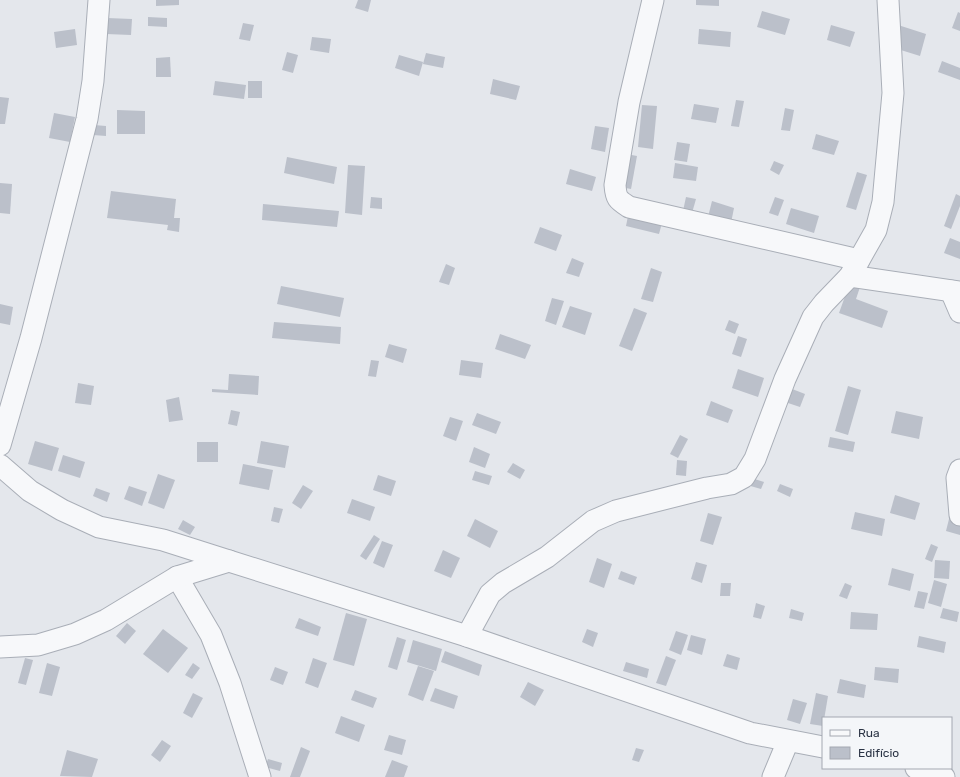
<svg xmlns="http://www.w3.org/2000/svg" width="960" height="777" font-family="Rubik,sans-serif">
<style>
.building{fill:#bbc0ca}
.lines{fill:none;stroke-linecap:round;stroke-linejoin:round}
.street-casing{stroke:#a9aeb7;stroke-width:23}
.street{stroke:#f7f8fa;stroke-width:21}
</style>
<rect width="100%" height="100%" fill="#e4e7ec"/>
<g class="building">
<polygon points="156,0 179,0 179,5 156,6"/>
<polygon points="358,0 371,0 368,12 355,8"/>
<polygon points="696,0 719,0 719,6 696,5"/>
<polygon points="762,11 790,19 785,35 757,27"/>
<polygon points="958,12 960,13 960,31 952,28"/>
<polygon points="148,17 167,18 167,27 148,26"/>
<polygon points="107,18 132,19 131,35 106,34"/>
<polygon points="243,23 254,25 250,41 239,39"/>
<polygon points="895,24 926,34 920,56 888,46"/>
<polygon points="831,25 855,32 850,47 827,40"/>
<polygon points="75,29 77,45 56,48 54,32"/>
<polygon points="699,29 731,32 730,47 698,44"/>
<polygon points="312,37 331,39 329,53 310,50"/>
<polygon points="287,52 298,55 293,73 282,70"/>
<polygon points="426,53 445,57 443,68 423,64"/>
<polygon points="399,55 423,62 419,76 395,68"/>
<polygon points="170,57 171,77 156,77 156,58"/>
<polygon points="942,61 960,68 960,80 938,72"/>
<polygon points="493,79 520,86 516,100 490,94"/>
<polygon points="215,81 246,85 244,99 213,95"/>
<rect x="248" y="81" width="14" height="17"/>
<polygon points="0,97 9,98 5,124 0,124"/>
<polygon points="736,100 744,101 739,127 731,126"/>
<polygon points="694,104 719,108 716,123 691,119"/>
<polygon points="642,105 657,106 653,149 638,147"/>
<polygon points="785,108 794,110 790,131 781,130"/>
<polygon points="117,110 145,111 145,134 117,134"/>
<polygon points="54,113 75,117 70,142 49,138"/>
<polygon points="94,125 106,126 106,136 93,135"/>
<polygon points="595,126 609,128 605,152 591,149"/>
<polygon points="816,134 839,141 834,155 812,149"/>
<polygon points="677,142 690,144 687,162 674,160"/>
<polygon points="621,153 637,156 631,189 615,186"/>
<polygon points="287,157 337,167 334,184 284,173"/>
<polygon points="774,161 784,165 779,175 770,170"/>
<polygon points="675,163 698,167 696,181 673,178"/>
<polygon points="348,165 365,166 362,215 345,213"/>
<polygon points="570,169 596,177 592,191 566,184"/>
<polygon points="857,172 867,175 856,210 846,207"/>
<polygon points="0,183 12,184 10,214 0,213"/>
<polygon points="111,191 176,199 174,218 180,218 179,232 167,230 168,225 107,218"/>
<polygon points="956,194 960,196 960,206 951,229 944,226"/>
<polygon points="371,197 382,198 382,209 370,208"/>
<polygon points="686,197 696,199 692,213 683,211"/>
<polygon points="775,197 784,200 778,216 769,213"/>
<polygon points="712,201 734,208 731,223 708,217"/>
<polygon points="263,204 339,211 337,227 262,220"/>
<polygon points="791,208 819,216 814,233 786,224"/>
<polygon points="628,216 662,223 659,234 626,226"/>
<polygon points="540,227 562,235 556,251 534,243"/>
<polygon points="950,238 960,242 960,259 944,253"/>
<polygon points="572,258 584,263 579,277 566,273"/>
<polygon points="446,264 455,268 449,285 439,282"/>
<polygon points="651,268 662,272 653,302 641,299"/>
<polygon points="852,277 862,281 856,299 888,311 882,328 839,313"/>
<polygon points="281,286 344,298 340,317 277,304"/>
<polygon points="552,298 564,301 556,325 545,321"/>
<polygon points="0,304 13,307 10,325 0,323"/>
<polygon points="570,306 592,313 585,335 562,327"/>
<polygon points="634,308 647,313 632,351 619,346"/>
<polygon points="729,320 739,324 735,334 725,330"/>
<polygon points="274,322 341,327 340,344 272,338"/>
<polygon points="500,334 531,345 525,359 495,349"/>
<polygon points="738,336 747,339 741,357 732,354"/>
<polygon points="389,344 407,349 403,363 385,357"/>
<polygon points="371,360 379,361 376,377 368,376"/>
<polygon points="461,360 483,363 481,378 459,375"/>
<polygon points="738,369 764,378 758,397 732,388"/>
<polygon points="229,374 259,376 258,395 212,392 212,389 228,390"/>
<polygon points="78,383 94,386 91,405 75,403"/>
<polygon points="848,386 861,390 848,435 835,431"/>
<polygon points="787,387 805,394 800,407 782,401"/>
<polygon points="179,397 183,420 169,422 166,400"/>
<polygon points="711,401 733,410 728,423 706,415"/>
<polygon points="231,410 240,412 237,426 228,424"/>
<polygon points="896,411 923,417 919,439 891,433"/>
<polygon points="477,413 501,422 496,434 472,425"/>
<polygon points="450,417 463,421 456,441 443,436"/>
<polygon points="680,435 688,439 678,458 670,454"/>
<polygon points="830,437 855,442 853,452 828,447"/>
<polygon points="35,441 59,448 52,471 28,464"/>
<polygon points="261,441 289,446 285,468 257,463"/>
<rect x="197" y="442" width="21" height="20"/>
<polygon points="474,447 490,454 485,468 469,462"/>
<polygon points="63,455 85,462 80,478 58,471"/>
<polygon points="677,460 687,461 686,476 676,475"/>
<polygon points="513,463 525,470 520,479 507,472"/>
<polygon points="243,464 273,470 269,490 239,484"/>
<polygon points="475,471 492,476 489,485 472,480"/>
<polygon points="158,474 175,480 164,509 148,503"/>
<polygon points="378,475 396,481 391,496 373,490"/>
<polygon points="742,475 764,482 761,489 740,483"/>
<polygon points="780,484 793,489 790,497 777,491"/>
<polygon points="303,485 313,491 301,509 292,503"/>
<polygon points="129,486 147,492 142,506 124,499"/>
<polygon points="96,488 110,493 107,502 93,496"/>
<polygon points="895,495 920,503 915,520 890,513"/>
<polygon points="352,499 375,507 370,521 347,513"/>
<polygon points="274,507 283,509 279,523 271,521"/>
<polygon points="855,512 885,519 882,536 851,529"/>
<polygon points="708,513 722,517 713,545 700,541"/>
<polygon points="950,515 960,518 960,535 946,531"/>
<polygon points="475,519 498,531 490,548 467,536"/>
<polygon points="183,520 195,527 190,535 178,529"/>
<polygon points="374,535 380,539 366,560 360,556"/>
<polygon points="382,541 393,545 384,568 373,563"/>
<polygon points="931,544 938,547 932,562 925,559"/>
<polygon points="443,550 460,558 451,578 434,571"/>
<polygon points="597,558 612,564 604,588 589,582"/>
<polygon points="935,560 950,561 949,579 934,578"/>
<polygon points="696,562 707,565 702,583 691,579"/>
<polygon points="892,568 914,574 910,591 888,585"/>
<polygon points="621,571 637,577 634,585 618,579"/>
<polygon points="934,580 947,584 941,607 928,603"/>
<polygon points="721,583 731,583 730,596 720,596"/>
<polygon points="845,583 852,586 847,599 839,596"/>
<polygon points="918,591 928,593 924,609 914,607"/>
<polygon points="756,603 765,606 761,619 753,617"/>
<polygon points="943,608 959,612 957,622 940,618"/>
<polygon points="791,609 804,613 802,621 789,618"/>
<polygon points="851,612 878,614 877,630 850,629"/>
<polygon points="346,613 367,619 354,666 333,660"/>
<polygon points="299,618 321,627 318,636 295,628"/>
<polygon points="127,623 136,631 125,644 116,636"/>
<polygon points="163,629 188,648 168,673 143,654"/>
<polygon points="587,629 598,633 593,647 582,642"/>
<polygon points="676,631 688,635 681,655 669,650"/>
<polygon points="691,635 706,639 702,655 687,650"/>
<polygon points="919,636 946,642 944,653 917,647"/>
<polygon points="397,637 406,640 397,670 388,667"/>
<polygon points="413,640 442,649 436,671 407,662"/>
<polygon points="445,651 482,665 479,676 441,662"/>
<polygon points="727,654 740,658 737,670 723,666"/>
<polygon points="666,656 676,660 666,686 656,683"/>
<polygon points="25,658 33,660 26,685 18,683"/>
<polygon points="313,658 327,663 318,688 305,683"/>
<polygon points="626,662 649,669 647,678 623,671"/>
<polygon points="47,663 60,667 52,696 39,693"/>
<polygon points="193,663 200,668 192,679 185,675"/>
<polygon points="418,666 434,671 423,701 408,695"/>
<polygon points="275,667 288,672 283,685 270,680"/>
<polygon points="875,667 899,669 898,683 874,680"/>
<polygon points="840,679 866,685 864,698 837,693"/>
<polygon points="528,682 544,690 535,706 520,697"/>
<polygon points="435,688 458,696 454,709 430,701"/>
<polygon points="355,690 377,698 373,708 351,700"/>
<polygon points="193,693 203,698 192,718 183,713"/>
<polygon points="816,693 828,696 823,726 810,724"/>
<polygon points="793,699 807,703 800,724 787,720"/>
<polygon points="341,716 365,725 359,742 335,733"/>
<polygon points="389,735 406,740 402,755 384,750"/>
<polygon points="162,740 171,746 160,762 151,755"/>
<polygon points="301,747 310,751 300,777 290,777"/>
<polygon points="636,748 644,750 639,762 632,760"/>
<polygon points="67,750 98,759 92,777 60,776"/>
<polygon points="268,759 282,763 280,771 265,767"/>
<polygon points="392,760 408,766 404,777 385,777"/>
</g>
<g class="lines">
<g class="street-casing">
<g id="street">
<path d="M 653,0 L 629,102 L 615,185 C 616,199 618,200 629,207 L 859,260"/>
<polyline points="850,276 960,292"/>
<polyline points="951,291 960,312"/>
<polyline points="0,445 31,338 87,119 93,81 99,0"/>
<polyline points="0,465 30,491 62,510 99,527 163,540 229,561 467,636 750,733 823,747"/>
<polyline points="960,470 957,478 960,515"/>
<polyline points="177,577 211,635 230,683 260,777"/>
<polyline points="467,636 490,594 503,583 547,557 593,521 616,511 707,488 731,484 744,477 755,459 785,379 813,317 824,303 850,276 876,230 883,202 893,93 888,0"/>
<polyline points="0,647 38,645 75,634 106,620 177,577 229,561"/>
<polyline points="916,768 944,777"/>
<polyline points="773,777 788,741"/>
</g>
</g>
<use href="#street" class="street"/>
</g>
<rect x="822" y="717" width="130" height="52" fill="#f4f6f9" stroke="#a4a8b1"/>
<rect x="830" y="730" width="20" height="6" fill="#f7f8fa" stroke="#a4a8b1"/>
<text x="858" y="737" font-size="12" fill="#2b3445">Rua</text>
<rect x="830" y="747" width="20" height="12" fill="#bbc0ca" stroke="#a4a8b1"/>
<text x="858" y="757" font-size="12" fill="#2b3445">Edifício</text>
</svg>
